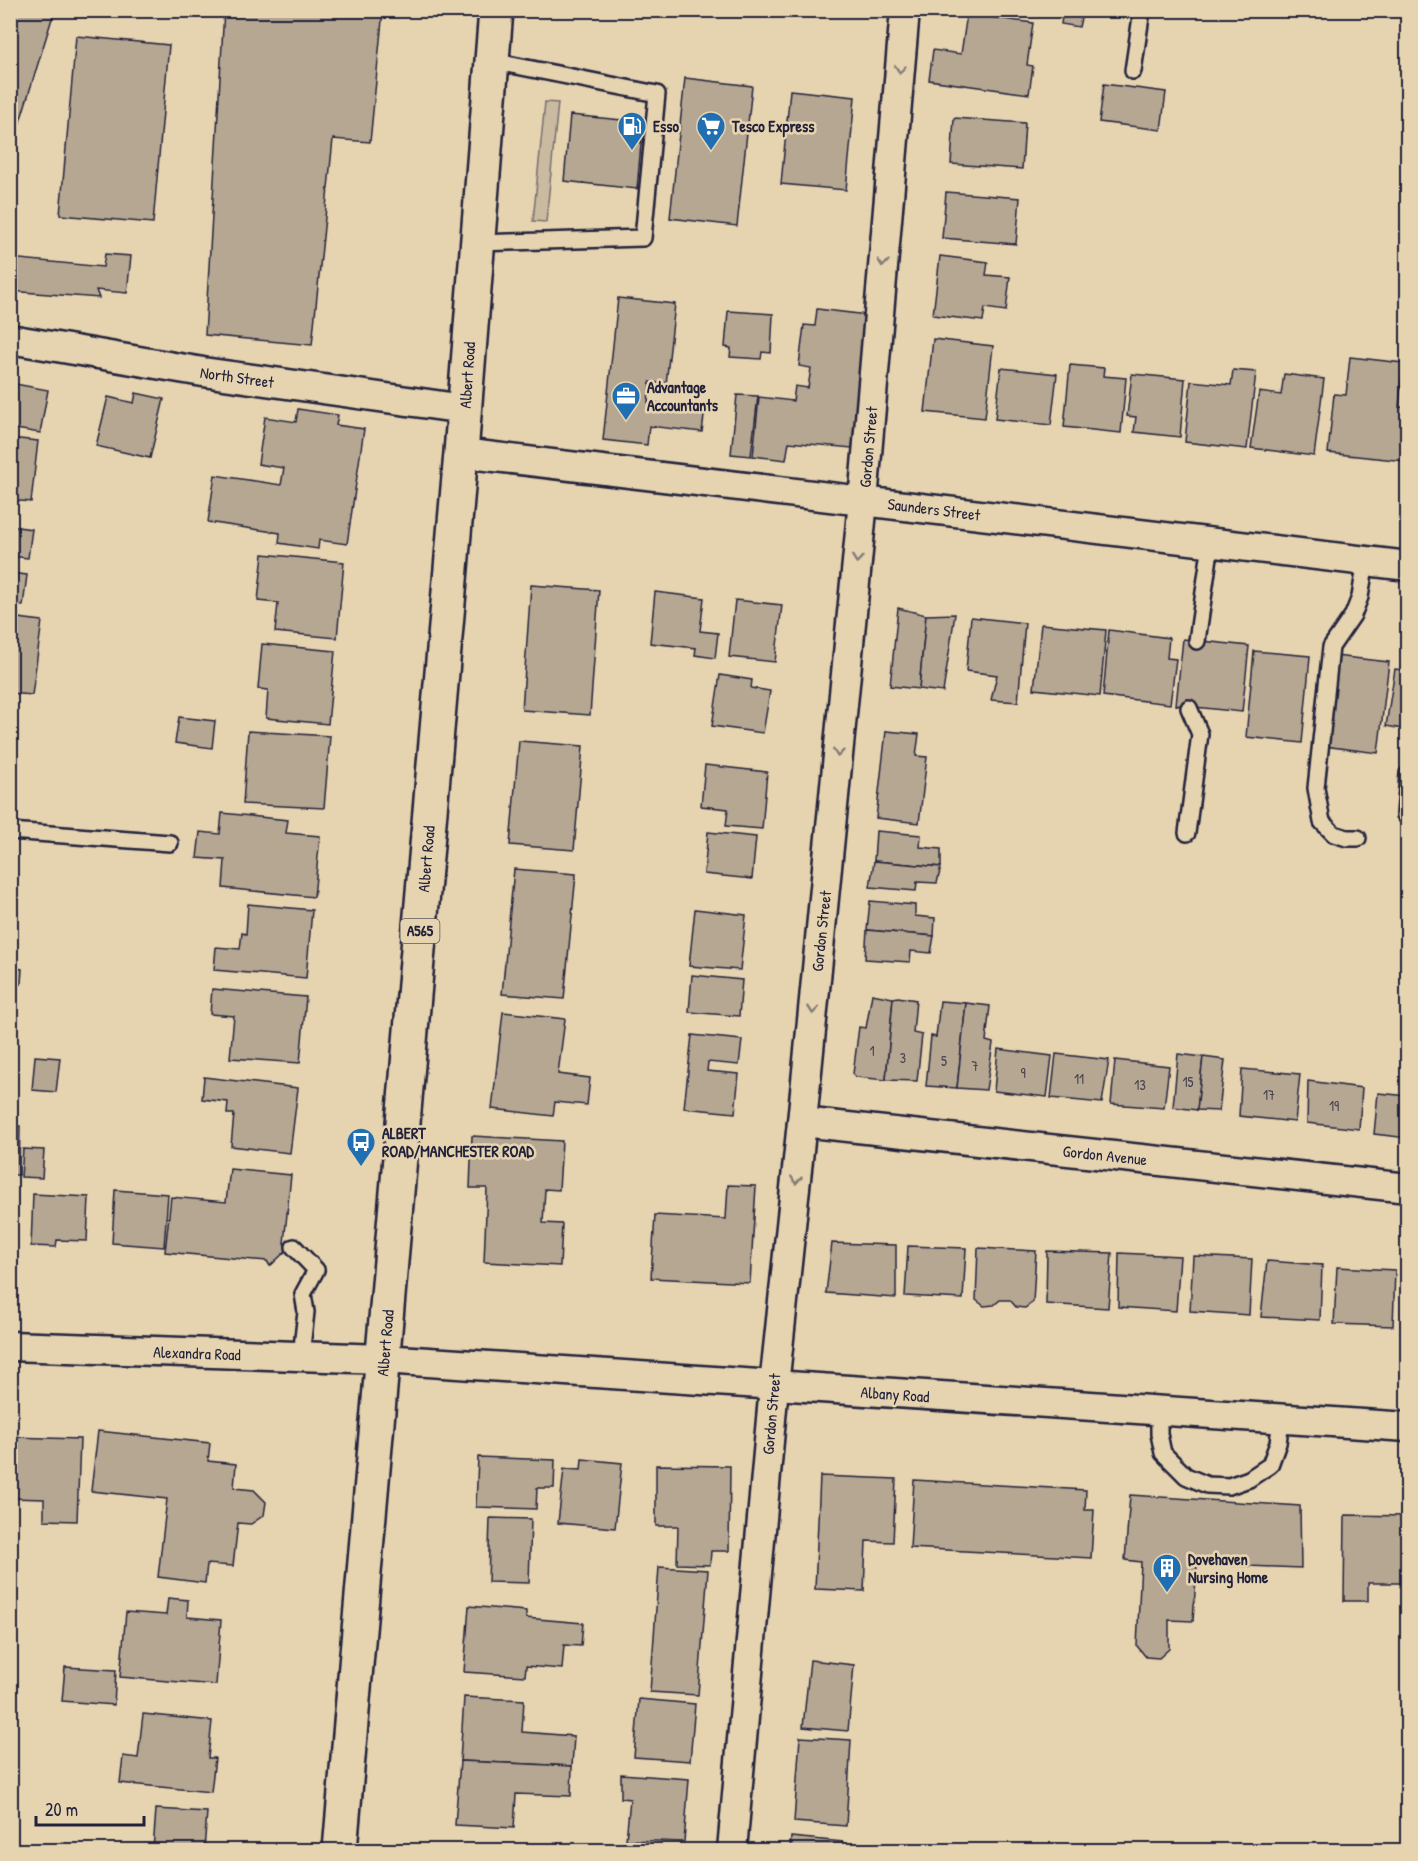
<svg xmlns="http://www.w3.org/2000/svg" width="1418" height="1861" font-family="'Patrick Hand',sans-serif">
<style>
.green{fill:#c9baa0;stroke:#766e6e;stroke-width:1.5}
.building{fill:#b6a793;stroke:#22223b;stroke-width:1.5}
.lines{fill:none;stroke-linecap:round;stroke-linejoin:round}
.service-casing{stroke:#22223b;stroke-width:20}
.minor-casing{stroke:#22223b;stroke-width:33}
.trunk-casing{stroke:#22223b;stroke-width:38}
.service{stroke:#e6d4b1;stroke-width:15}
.minor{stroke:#e6d4b1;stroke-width:28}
.trunk{stroke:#e6d4b1;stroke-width:33}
.oneway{stroke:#847b76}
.labels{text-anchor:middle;stroke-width:5;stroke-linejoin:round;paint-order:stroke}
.number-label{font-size:14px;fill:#474351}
.shield{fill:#e6d4b1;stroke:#5d575e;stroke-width:1.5}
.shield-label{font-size:15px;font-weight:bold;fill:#22223b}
.poi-label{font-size:16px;font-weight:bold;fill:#22223b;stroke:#e6d4b1;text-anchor:start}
.street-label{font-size:16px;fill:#22223b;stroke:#e6d4b1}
</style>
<rect width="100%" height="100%" fill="#e6d4b1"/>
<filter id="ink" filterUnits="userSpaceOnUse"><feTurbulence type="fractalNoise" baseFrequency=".0167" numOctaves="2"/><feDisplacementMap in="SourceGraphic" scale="12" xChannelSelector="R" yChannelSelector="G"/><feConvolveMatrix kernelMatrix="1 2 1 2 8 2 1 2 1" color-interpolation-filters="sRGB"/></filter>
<g filter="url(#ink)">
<polygon class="green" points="545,102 558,103 546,222 533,221"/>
<g class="building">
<polygon points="15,10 54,12 10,154 10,26"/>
<polygon points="224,10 383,10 370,142 333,139 312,345 205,335"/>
<polygon points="1063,10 1083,10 1079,27 1061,24"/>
<polygon points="1368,10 1404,10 1403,17 1368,12"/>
<polygon points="967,14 1033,23 1027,65 1033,66 1029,94 929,80 933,50 961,54"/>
<polygon points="76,36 169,45 153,223 60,215"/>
<polygon points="685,78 752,86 737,226 670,218"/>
<polygon points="1104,84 1166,92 1161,130 1099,122"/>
<polygon points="790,90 855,97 846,190 781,184"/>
<polygon points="570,115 643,122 637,189 564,181"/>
<polygon points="954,118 1025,123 1022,169 951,164"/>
<polygon points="946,192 1020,198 1016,244 942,238"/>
<polygon points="105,254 131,256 127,293 96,290 99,298 10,291 10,258 103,267"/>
<polygon points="940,256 988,262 986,275 1010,277 1006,311 985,308 983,321 933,315"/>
<polygon points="618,298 675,304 666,384 650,382 648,402 705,408 702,432 649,426 647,445 603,440"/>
<polygon points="817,309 867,315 852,448 789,442 786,460 753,456 759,397 793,401 795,386 808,388 811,368 799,366 804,325 815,326"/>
<polygon points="728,311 773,314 771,353 762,352 761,359 730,357 731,348 725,347"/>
<polygon points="933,339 993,346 985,418 925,412"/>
<polygon points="1350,357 1403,363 1399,407 1408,408 1405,461 1328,453 1334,394 1346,395"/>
<polygon points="1070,365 1104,368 1103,376 1126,378 1121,433 1064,427"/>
<polygon points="1001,368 1057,374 1051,425 995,419"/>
<polygon points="1233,370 1256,372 1247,449 1185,442 1191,381 1231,385"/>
<polygon points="1132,374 1185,379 1180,437 1134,432 1136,417 1127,416"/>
<polygon points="1284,374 1324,379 1314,456 1251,448 1259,392 1281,395"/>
<polygon points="10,383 48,390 40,433 10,428"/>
<polygon points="136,393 164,399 150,458 96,446 108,397 134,403"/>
<polygon points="737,395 758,396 751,456 731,454"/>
<polygon points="298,409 338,415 336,425 364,429 347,544 319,540 318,549 279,543 280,533 208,522 215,475 281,485 284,468 258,464 265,417 296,422"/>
<polygon points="10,438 38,441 31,502 10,500"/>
<polygon points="10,526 32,529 28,558 10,556"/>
<polygon points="263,554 344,562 337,638 275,632 278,603 258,601"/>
<polygon points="10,573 27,575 23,606 10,604"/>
<polygon points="531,585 599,590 590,715 522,710"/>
<polygon points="655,592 704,598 700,631 718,633 715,658 695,655 696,648 650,643"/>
<polygon points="735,600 782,605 775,662 729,657"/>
<polygon points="898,608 926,615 919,689 890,686"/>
<polygon points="955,614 943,692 919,689 926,615"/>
<polygon points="10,617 42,621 32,695 10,693"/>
<polygon points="971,617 1025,623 1018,702 991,700 997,675 966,671"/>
<polygon points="1041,624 1106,630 1100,696 1034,689"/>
<polygon points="1109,630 1169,638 1167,658 1176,659 1170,704 1103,696"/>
<polygon points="1183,639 1249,646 1242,712 1176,705"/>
<polygon points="262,644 335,651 328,724 266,718 268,690 258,689"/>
<polygon points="1254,651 1310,656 1302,743 1246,737"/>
<polygon points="1335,656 1389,662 1378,753 1324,746"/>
<polygon points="1395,669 1408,671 1408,730 1386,726"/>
<polygon points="720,675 752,680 751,688 770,691 763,733 712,726"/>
<polygon points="179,717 215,721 212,748 175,743"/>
<polygon points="248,731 330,736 324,808 243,804"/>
<polygon points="886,731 919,734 916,756 927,757 919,823 876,818"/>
<polygon points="519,741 583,746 574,850 510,845"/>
<polygon points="705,765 767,772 762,829 726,826 728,809 701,806"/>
<polygon points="222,813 288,820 286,833 320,836 314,897 223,888 225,860 197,858 200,832 220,834"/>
<polygon points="876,831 921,835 920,847 941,849 941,867 874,861"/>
<polygon points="708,832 756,837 752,879 704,874"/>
<polygon points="874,861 941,867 937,883 917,882 916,891 870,887"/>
<polygon points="514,869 576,874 564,999 502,994"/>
<polygon points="870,901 915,905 915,916 935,918 934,936 867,930"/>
<polygon points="248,904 312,910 306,978 214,970 216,947 240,949 242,933 246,934"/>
<polygon points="695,909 746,915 740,970 689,966"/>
<polygon points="867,930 934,936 931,953 911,951 910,962 865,959"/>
<polygon points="10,967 22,969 21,984 10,982"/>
<polygon points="692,975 742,980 739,1016 689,1012"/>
<polygon points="212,989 306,997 300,1063 230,1058 234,1016 210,1014"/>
<polygon points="872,994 893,998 886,1080 856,1077 853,1074 859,1027 866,1028"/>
<polygon points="898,997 916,1000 913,1033 922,1035 917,1081 886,1080 893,998"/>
<polygon points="940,1001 966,1003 957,1088 926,1086 931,1036 936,1037"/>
<polygon points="966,1003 990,1006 986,1041 993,1043 986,1090 957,1088"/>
<polygon points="503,1012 565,1019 558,1074 590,1078 587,1105 555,1102 553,1116 492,1109"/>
<polygon points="692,1035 742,1040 739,1065 708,1062 707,1071 739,1074 735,1113 684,1108"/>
<polygon points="998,1049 1052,1056 1047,1097 994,1091"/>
<polygon points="1056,1054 1109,1060 1102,1103 1051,1098"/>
<polygon points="1178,1054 1203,1057 1197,1110 1173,1107"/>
<polygon points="35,1056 60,1058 56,1092 32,1090"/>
<polygon points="1203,1057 1225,1060 1219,1111 1197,1110"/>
<polygon points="1115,1060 1169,1066 1164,1108 1111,1104"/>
<polygon points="1242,1069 1300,1074 1295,1122 1239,1116"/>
<polygon points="204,1077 298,1088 290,1153 231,1146 234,1114 227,1114 228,1102 202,1099"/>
<polygon points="1308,1081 1362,1088 1359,1129 1307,1123"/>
<polygon points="1378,1093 1408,1096 1408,1138 1374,1134"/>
<polygon points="10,1126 20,1126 19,1175 10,1175"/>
<polygon points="472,1136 562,1141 559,1190 545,1189 543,1223 562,1224 560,1266 484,1262 487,1188 470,1188"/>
<polygon points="23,1149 44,1150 42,1178 21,1177"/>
<polygon points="230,1169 291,1175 284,1243 288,1249 270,1266 267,1261 165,1252 171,1197 226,1202"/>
<polygon points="728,1185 756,1186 750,1283 651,1278 655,1215 726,1219"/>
<polygon points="115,1190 168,1194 164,1247 112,1243"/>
<polygon points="33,1194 89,1197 87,1241 57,1240 56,1247 31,1246"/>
<polygon points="832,1243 896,1245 896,1298 826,1293"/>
<polygon points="908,1246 966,1248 963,1299 905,1296"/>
<polygon points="978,1248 1036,1251 1033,1302 1025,1308 1016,1307 1010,1300 1000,1300 994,1305 984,1306 976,1300"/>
<polygon points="1047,1251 1112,1253 1108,1308 1046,1304"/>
<polygon points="1119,1253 1180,1256 1176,1311 1118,1307"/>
<polygon points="1193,1256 1252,1259 1249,1315 1190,1311"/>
<polygon points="1267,1261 1322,1265 1320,1320 1261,1317"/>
<polygon points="1337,1267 1395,1270 1393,1326 1334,1324"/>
<polygon points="98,1431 210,1443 208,1461 236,1464 234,1488 254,1490 266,1502 264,1515 251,1524 238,1523 233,1566 207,1564 205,1583 158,1577 167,1499 91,1491"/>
<polygon points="10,1437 80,1439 77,1521 44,1520 44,1499 10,1498"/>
<polygon points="478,1457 555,1460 554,1488 537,1488 536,1509 476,1507"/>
<polygon points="582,1459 622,1463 615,1528 558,1523 564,1469 581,1470"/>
<polygon points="656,1465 730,1466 729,1551 711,1551 710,1565 677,1564 678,1526 656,1526"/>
<polygon points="820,1476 896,1479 893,1542 866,1541 864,1591 815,1589"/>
<polygon points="914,1480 1086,1490 1085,1510 1094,1510 1091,1558 910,1548"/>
<polygon points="1130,1495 1300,1506 1301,1568 1197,1564 1193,1621 1169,1620 1169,1649 1159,1658 1146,1657 1137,1646 1141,1562 1125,1560"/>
<polygon points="1345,1515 1408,1516 1408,1583 1368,1583 1368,1601 1344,1601"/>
<polygon points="490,1518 531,1519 529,1583 488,1582"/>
<polygon points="659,1567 708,1570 698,1695 650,1692"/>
<polygon points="168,1598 188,1600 187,1617 221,1620 216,1685 120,1677 126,1612 166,1615"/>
<polygon points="469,1606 526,1611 526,1618 583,1623 581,1646 564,1645 562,1669 526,1666 525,1676 464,1672"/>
<polygon points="810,1660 854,1665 848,1731 803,1727"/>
<polygon points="65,1667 116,1670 114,1705 62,1701"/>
<polygon points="464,1697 524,1700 522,1732 574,1736 572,1766 460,1761"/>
<polygon points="639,1699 695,1704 690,1761 634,1757"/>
<polygon points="143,1714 212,1721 208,1758 215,1758 211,1792 120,1783 123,1756 138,1758"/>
<polygon points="800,1737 851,1740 846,1826 794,1822"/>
<polygon points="460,1761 572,1766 571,1796 516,1794 514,1828 455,1825"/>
<polygon points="621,1774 689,1779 684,1842 626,1840 630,1799 621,1798"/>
<polygon points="156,1809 207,1812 204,1850 153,1850"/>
<polygon points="791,1837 843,1842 843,1850 790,1850"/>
<polygon points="622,1845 680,1848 680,1850 622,1850"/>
<polygon points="453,1847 523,1850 453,1850"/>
</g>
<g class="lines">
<g class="service-casing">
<g id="service">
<polyline points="1133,71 1142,10"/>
<polyline points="477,243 643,238 657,94 492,61"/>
<polyline points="1197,641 1211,543"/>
<polyline points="1405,815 1408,774"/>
<polyline points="10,831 170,843"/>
<polyline points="1187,833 1200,734 1189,708"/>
<polyline points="1358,838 1347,838 1334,834 1322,822 1316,788 1331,647 1353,615 1360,597 1366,561"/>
<polyline points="294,1247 316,1270 303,1294 306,1312 301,1356"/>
<polyline points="1159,1411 1159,1434 1163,1453 1186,1476 1207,1485 1229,1486 1249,1479 1270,1465 1278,1443 1281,1419"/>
</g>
</g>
<g class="minor-casing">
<g id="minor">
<polyline points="10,339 203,372 464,409"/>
<polyline points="461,453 1408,566"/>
<polyline points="802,1122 1408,1188"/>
<polyline points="10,1346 383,1359 1408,1427"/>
<polyline points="732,1850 774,1386 802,1122 863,501 905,10"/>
</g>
</g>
<g class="trunk-casing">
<polyline id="trunk" points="340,1850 461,453 496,10"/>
</g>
<use href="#service" class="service"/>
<use href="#minor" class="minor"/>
<use href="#trunk" class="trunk"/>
</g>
<defs><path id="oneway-chevron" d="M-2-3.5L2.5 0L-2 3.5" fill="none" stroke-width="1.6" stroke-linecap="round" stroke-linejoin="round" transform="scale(1.5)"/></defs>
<g class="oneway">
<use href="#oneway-chevron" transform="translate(900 69) rotate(95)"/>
<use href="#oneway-chevron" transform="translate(883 263) rotate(95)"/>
<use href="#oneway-chevron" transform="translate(857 559) rotate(96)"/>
<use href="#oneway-chevron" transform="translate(838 753) rotate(96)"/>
<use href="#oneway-chevron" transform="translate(813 1010) rotate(96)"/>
<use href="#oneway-chevron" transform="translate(796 1180) rotate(96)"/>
</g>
</g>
<defs>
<g id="fuel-pin" transform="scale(1.5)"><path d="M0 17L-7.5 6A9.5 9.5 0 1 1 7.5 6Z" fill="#1f6fb2" stroke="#e6d4b1"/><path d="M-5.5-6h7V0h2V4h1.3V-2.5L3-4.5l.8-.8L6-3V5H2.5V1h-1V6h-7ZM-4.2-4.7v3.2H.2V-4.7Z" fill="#fff"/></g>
<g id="supermarket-pin" transform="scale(1.5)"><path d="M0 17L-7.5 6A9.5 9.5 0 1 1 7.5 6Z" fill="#1f6fb2" stroke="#e6d4b1"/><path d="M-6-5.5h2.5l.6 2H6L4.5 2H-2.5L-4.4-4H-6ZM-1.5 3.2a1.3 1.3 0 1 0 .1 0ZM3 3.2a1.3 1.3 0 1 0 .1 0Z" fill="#fff"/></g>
<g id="office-pin" transform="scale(1.5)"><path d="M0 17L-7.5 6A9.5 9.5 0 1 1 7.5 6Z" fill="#1f6fb2" stroke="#e6d4b1"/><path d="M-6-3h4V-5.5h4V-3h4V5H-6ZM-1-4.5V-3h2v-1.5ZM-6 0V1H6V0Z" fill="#fff"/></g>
<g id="bus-pin" transform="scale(1.5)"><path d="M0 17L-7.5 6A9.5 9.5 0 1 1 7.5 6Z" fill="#1f6fb2" stroke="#e6d4b1"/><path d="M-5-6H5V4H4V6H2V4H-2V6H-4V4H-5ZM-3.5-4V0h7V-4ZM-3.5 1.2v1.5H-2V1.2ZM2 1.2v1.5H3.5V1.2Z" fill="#fff"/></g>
<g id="building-pin" transform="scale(1.5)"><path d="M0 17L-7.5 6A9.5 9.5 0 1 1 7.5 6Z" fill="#1f6fb2" stroke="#e6d4b1"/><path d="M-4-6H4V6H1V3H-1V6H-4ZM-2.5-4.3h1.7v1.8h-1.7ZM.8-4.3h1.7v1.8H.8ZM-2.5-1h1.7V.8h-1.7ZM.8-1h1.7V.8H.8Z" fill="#fff"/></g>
</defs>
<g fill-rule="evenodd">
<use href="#fuel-pin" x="632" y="126"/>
<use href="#supermarket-pin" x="711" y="126"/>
<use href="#office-pin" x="626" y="396"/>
<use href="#bus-pin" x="361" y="1142"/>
<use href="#building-pin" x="1167" y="1568"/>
</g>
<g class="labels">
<g class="number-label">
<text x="872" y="1056">1</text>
<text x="903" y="1063">3</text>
<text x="944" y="1066">5</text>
<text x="975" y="1071">7</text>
<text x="1023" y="1078">9</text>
<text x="1079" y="1084">11</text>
<text x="1188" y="1087">15</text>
<text x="1140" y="1090">13</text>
<text x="1269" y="1100">17</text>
<text x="1334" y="1111">19</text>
</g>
<rect class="shield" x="400.5" y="919" width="39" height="24" rx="4.5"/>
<g class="shield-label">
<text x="420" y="936">A565</text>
</g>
<g class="poi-label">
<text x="653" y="132">Esso</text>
<text x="732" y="132">Tesco Express</text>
<text x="647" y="393">Advantage<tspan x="647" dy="18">Accountants</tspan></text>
<text x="382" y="1139">ALBERT<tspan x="382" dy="18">ROAD/MANCHESTER ROAD</tspan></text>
<text x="1188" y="1565">Dovehaven<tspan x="1188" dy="18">Nursing Home</tspan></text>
</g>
<g class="street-label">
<text transform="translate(467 375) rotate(-86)" y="6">Albert Road</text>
<text transform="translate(237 377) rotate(8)" y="6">North Street</text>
<text transform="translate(868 447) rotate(-85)" y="6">Gordon Street</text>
<text transform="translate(934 509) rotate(7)" y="6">Saunders Street</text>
<text transform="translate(426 859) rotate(-85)" y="6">Albert Road</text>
<text transform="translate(821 931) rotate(-84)" y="6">Gordon Street</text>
<text transform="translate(1105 1155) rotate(6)" y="6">Gordon Avenue</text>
<text transform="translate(385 1343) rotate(-85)" y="6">Albert Road</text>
<text transform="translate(197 1353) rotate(2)" y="6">Alexandra Road</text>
<text transform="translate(895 1394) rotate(4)" y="6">Albany Road</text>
<text transform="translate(771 1414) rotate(-85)" y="6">Gordon Street</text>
</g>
</g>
<rect width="1418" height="1861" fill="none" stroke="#e6d4b1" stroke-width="36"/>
<rect x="18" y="18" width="1382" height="1825" fill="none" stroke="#22223b" stroke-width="2" filter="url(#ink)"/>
<path d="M36 1816v9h108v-9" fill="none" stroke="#22223b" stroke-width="3"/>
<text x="45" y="1816" font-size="18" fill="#22223b" stroke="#e6d4b1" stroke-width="4.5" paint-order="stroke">20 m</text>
</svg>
